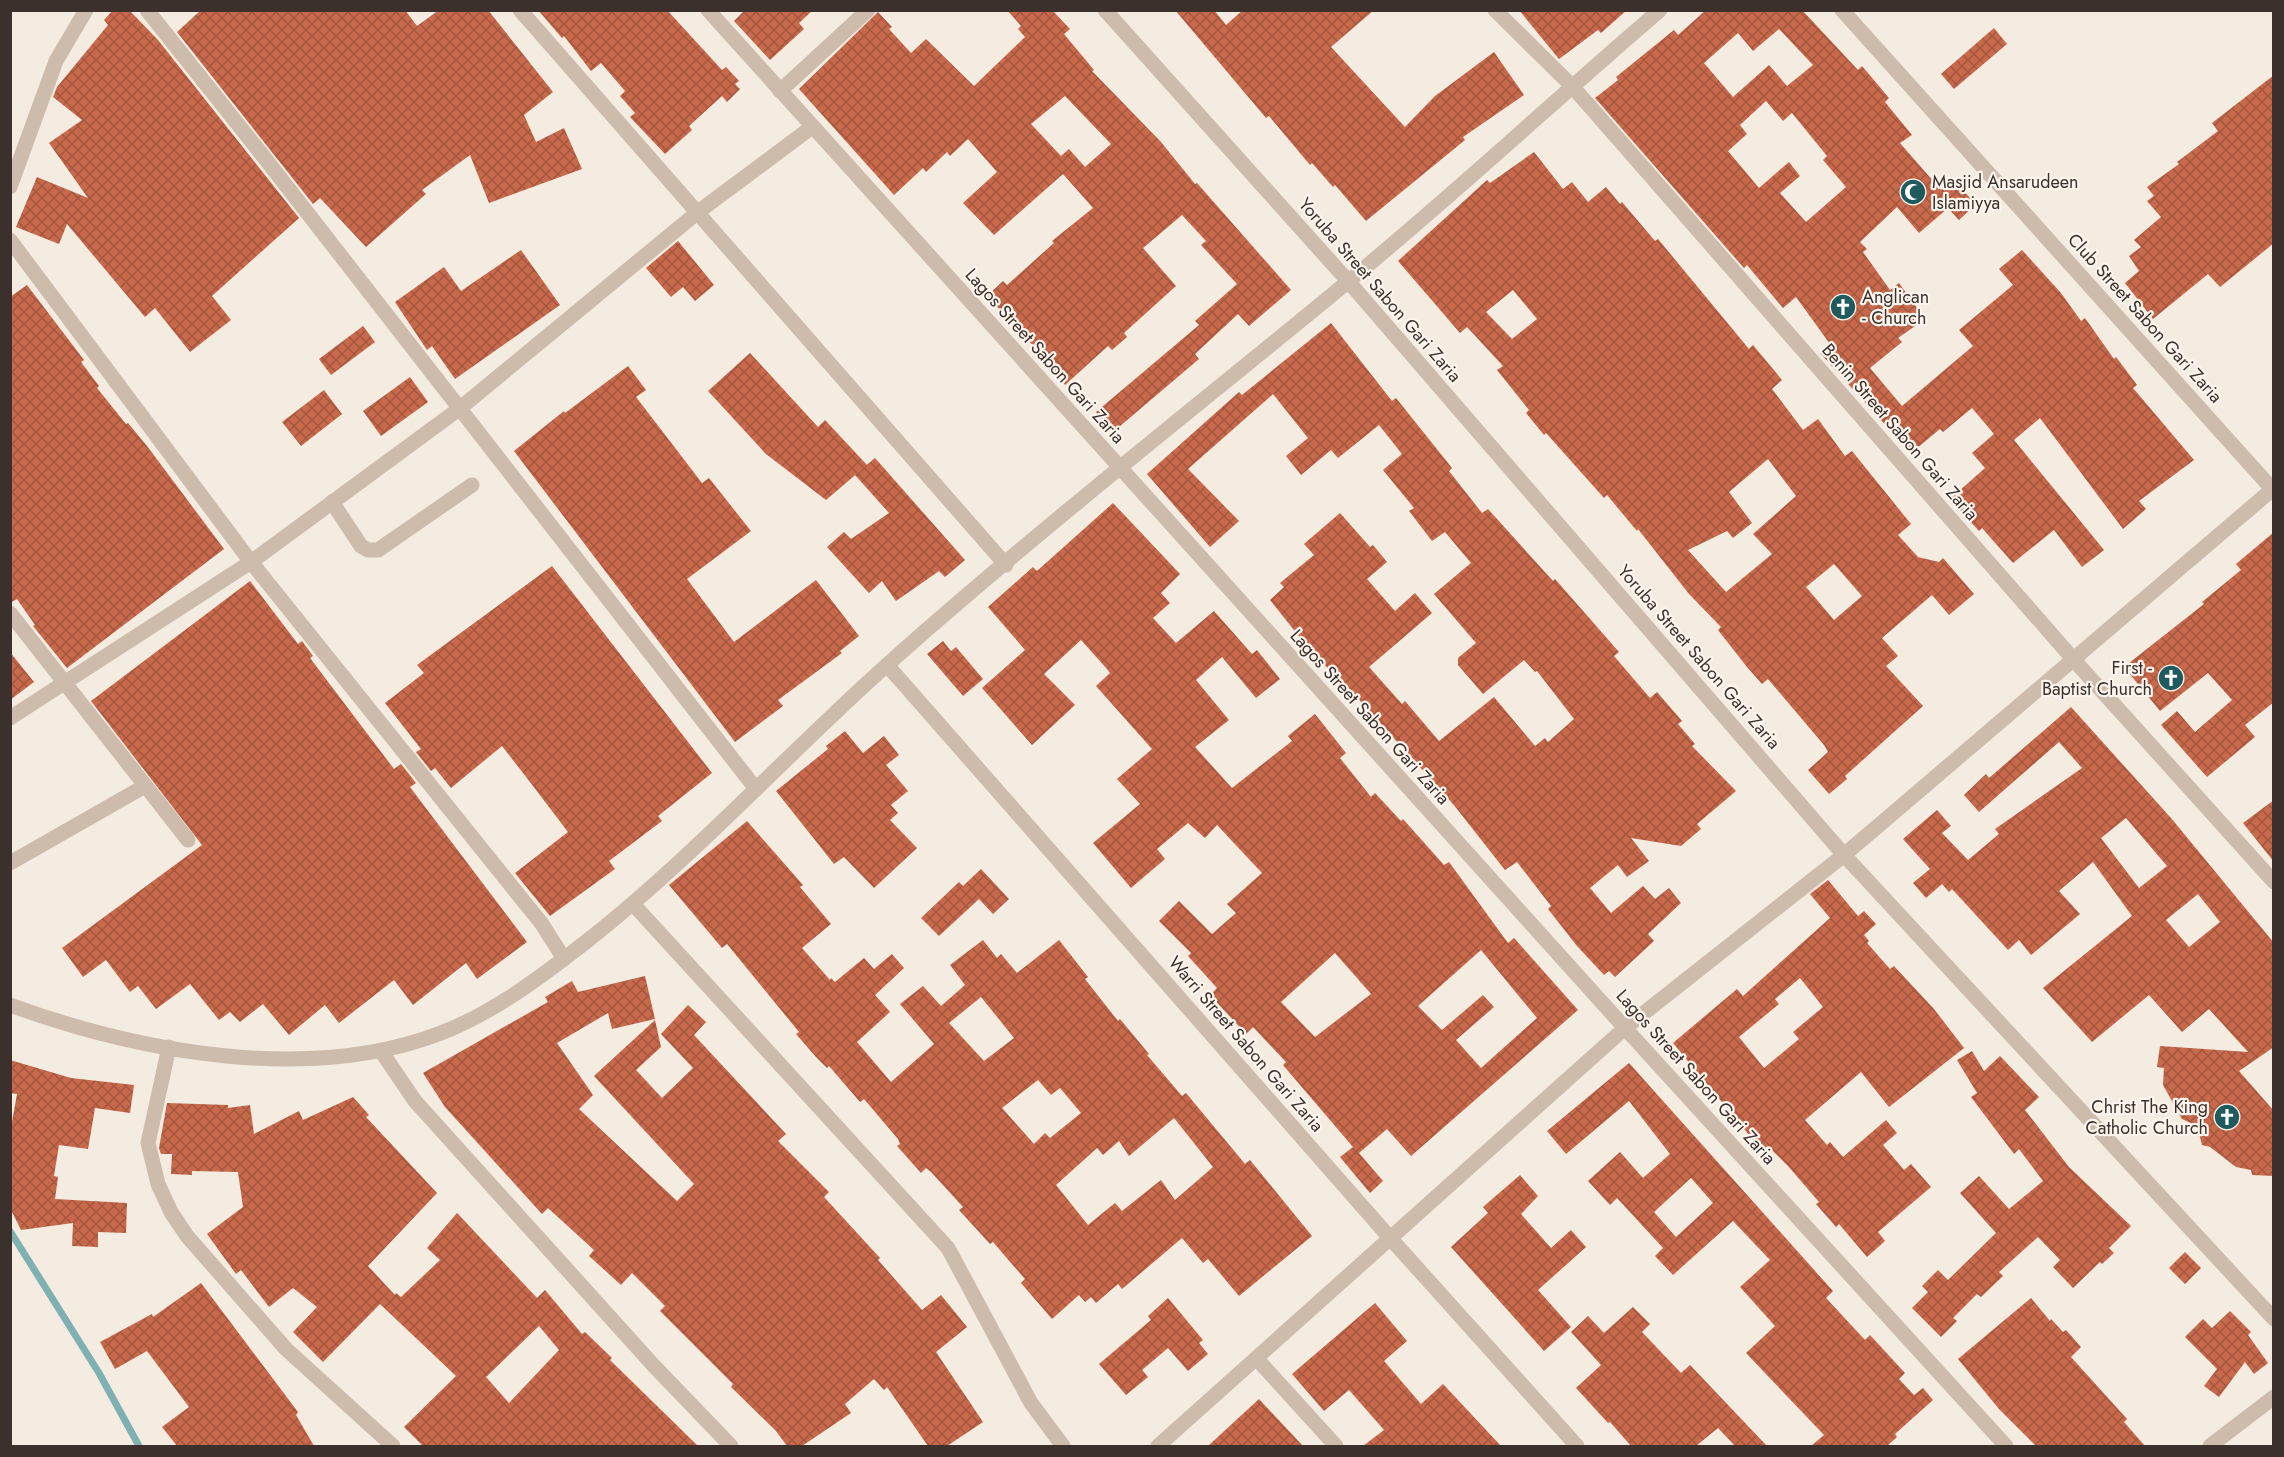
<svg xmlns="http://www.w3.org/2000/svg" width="2284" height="1457" font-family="Jost,sans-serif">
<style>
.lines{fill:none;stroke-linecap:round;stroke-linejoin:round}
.stream{stroke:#7fb0b2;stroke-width:7}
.building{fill:url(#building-cross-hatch);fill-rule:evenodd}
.minor{stroke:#cdbbac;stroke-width:15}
.labels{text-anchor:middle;stroke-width:4.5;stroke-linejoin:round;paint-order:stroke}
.poi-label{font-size:18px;fill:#3b302b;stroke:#fbf5ee;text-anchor:start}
.street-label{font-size:18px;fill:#3b302b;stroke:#fbf5ee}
</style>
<defs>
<pattern id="building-cross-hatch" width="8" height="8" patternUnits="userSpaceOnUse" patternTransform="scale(1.5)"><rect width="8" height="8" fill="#c8694b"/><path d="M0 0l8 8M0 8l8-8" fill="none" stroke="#a4573f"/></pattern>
</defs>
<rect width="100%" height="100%" fill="#f4ebe1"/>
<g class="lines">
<polyline class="stream" points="10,1231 99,1373 139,1446"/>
</g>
<g class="building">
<polygon points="113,10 129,10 158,40 299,218 212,296 231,320 190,352 155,308 145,317 67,224 59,244 16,227 37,177 88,198 49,143 82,120 53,97 57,87 108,25 104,20"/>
<polygon points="201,10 405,10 417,26 439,10 488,10 553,92 524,115 536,142 564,128 582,169 489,203 470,155 422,190 426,194 366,247 320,198 313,204 177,32"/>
<polygon points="538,10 667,10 722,70 726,67 739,81 735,84 740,89 727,102 722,96 689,126 692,130 665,154 630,117 635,113 620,96 625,91 601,63 591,71 564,36 562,38"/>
<polygon points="745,10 813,10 799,23 804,29 770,60 734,21"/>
<path d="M 1007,10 L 1052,10 L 1070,29 L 1064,34 L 1094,70 L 1092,71 L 1161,142 L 1195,184 L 1197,183 L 1291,290 L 1249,326 L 1238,314 L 1195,354 L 1199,359 L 1113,432 L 1096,412 L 1199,325 L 1195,321 L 1237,284 L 1201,245 L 1206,241 L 1182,215 L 1143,248 L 1176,286 L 1124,333 L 1127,337 L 1112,350 L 1108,346 L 1065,385 L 1052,370 L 1054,368 L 987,296 L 1003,281 L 1007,285 L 1054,243 L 1052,241 L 1093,208 L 1063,174 L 994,235 L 963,203 L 997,172 L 968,139 L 950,156 L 947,152 L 926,172 L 923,168 L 894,195 L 799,89 L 878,12 L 892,27 L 889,29 L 911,53 L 926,39 L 974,86 L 1025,37 L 1018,29 L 1021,26 ZM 1065,96 L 1111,144 L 1085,167 L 1069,149 L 1061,156 L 1031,124 Z"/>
<polygon points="1175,10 1214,10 1226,25 1243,10 1374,10 1331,47 1405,127 1435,96 1494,52 1524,95 1463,137 1465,140 1366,221 1335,185 1333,187 1312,163 1310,165 1269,116 1266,118"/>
<polygon points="1519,10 1627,10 1601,33 1598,30 1559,59"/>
<path d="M 1706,10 L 1802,10 L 1858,70 L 1862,66 L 1889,98 L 1885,102 L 1912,135 L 1900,143 L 1941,190 L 1952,179 L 1976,204 L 1959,220 L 1948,208 L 1919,233 L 1897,207 L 1860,242 L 1867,249 L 1863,252 L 1890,290 L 1899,283 L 1925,319 L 1898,338 L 1902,342 L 1870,368 L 1902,406 L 1973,346 L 1959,330 L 2013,285 L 1999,269 L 2022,250 L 2061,293 L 2081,321 L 2085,318 L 2114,359 L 2116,357 L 2137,385 L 2133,388 L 2194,460 L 2139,501 L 2146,509 L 2123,529 L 2040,418 L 2014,440 L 2104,550 L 2082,567 L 2054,530 L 2013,563 L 1982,528 L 1979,531 L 1950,499 L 1985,468 L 1972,453 L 1994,434 L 1972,408 L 1943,432 L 1940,429 L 1911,453 L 1820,353 L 1830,344 L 1796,297 L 1783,308 L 1747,265 L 1744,268 L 1595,98 L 1618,80 L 1616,77 L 1674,30 L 1678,35 ZM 1779,29 L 1813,65 L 1787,86 L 1769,65 L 1733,97 L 1704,63 L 1738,33 L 1753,51 ZM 1766,101 L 1783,121 L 1792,113 L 1827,156 L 1823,160 L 1846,187 L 1806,222 L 1780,193 L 1800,176 L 1789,162 L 1759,188 L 1728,151 L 1747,134 L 1740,125 Z"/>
<polygon points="1994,28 2007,44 1954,89 1941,74"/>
<polygon points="2274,75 2274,243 2220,287 2208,274 2153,319 2125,283 2139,271 2129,256 2141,247 2134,240 2161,217 2147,201 2154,196 2147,187 2179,164 2177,162 2218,131 2212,123"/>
<path d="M 1534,152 L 1563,189 L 1572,182 L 1588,202 L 1606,187 L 1620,204 L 1622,202 L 1655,241 L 1658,239 L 1749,349 L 1753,345 L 1782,380 L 1772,389 L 1803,430 L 1818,419 L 1845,456 L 1852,451 L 1911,524 L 1898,535 L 1918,557 L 1939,562 L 1943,558 L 1974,594 L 1949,615 L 1932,595 L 1882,638 L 1898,656 L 1886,666 L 1923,706 L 1845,776 L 1847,779 L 1829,794 L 1808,770 L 1828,752 L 1824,745 L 1768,679 L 1762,684 L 1747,667 L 1718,630 L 1721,627 L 1689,594 L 1638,529 L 1637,531 L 1607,495 L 1604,498 L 1546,433 L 1544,435 L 1526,413 L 1529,410 L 1497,370 L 1503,366 L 1467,327 L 1460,333 L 1398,261 L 1487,180 L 1490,183 ZM 1513,290 L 1537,319 L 1512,339 L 1486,312 ZM 1768,459 L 1796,496 L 1753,534 L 1772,554 L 1726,592 L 1688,550 L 1727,531 L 1733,538 L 1752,523 L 1729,492 ZM 1834,564 L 1862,596 L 1834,620 L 1806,587 Z"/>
<polygon points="678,241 714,285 695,301 683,287 671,297 646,268"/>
<polygon points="521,250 560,305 455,379 432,346 427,350 395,302 444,267 461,291"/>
<polygon points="27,285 84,360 81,362 99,386 97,388 126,424 128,423 147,446 224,549 67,668 33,626 35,625 17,599 10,603 10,297"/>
<polygon points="1331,323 1392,401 1396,398 1452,468 1449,471 1482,513 1488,509 1553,581 1555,579 1619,652 1614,656 1650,698 1657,692 1682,721 1678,724 1695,744 1692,746 1736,791 1697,824 1701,829 1681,846 1631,838 1649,861 1627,877 1618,865 1590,888 1611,913 1643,886 1655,899 1669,888 1681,903 1648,934 1654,941 1615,977 1609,971 1604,975 1577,946 1548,909 1551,906 1517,862 1505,870 1453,804 1346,685 1313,654 1270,600 1284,587 1280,583 1314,555 1304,544 1340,513 1370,547 1373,545 1387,562 1367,579 1395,611 1415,593 1432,613 1369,667 1402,704 1405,701 1439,741 1494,697 1535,746 1545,738 1548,742 1574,719 1537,671 1535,672 1524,660 1483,694 1458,665 1458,658 1476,643 1434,594 1471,563 1445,532 1432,541 1409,511 1414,508 1383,470 1402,454 1379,425 1338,458 1331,450 1301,475 1286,456 1308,438 1273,394 1188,469 1239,521 1210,547 1147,474 1239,392 1242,395"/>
<polygon points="363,326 375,342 331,375 319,359"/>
<polygon points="750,353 818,427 825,420 867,465 826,500 766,454 708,391"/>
<polygon points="628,366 646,390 636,397 702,483 709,478 751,531 687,579 734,642 816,580 859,636 840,651 842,653 778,700 783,706 735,742 514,451 564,411 565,413"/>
<polygon points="410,377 428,402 381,436 363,411"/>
<polygon points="324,390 342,414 301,446 282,422"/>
<polygon points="875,458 965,560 945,577 939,571 896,601 882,581 869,593 827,547 844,532 851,539 889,513 855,475"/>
<path d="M 1113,503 L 1180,574 L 1161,593 L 1170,603 L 1153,618 L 1176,643 L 1214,611 L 1252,654 L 1257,650 L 1280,679 L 1256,698 L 1222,657 L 1196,680 L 1229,720 L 1195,747 L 1232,788 L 1292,741 L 1288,736 L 1315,714 L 1346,753 L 1340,758 L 1371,797 L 1375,793 L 1401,821 L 1403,819 L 1444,865 L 1449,862 L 1508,943 L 1514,938 L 1578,1010 L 1411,1156 L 1387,1129 L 1359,1153 L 1383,1181 L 1370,1193 L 1340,1157 L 1353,1147 L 1283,1065 L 1286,1062 L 1253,1027 L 1246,1034 L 1210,995 L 1217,988 L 1188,956 L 1191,953 L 1159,921 L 1179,901 L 1212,934 L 1236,913 L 1227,904 L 1262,873 L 1217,825 L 1205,838 L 1188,823 L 1157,849 L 1165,859 L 1131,888 L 1093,843 L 1140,804 L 1117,779 L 1152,749 L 1096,686 L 1110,673 L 1107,669 L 1081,640 L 1044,674 L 1075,705 L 1032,745 L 982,688 L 1025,650 L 988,607 L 1033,567 L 1037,571 ZM 1481,950 L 1537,1018 L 1481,1068 L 1456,1040 L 1494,1007 L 1483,995 L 1442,1030 L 1418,1006 ZM 1335,953 L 1371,994 L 1315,1037 L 1281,1002 Z"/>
<polygon points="2274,532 2274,702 2245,725 2255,737 2207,777 2161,725 2177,711 2195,732 2232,700 2208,673 2160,711 2124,667 2204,604 2202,602 2241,570 2236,564"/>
<polygon points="552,566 712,773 658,816 662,821 609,861 615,869 550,916 515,873 568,832 530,782 502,746 451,788 435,768 431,771 416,752 421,749 385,703 424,673 417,665"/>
<polygon points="250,581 298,644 302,641 313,656 310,658 394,769 401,764 416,783 410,787 527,942 477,979 466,963 413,1005 394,980 339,1023 325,1005 289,1035 263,1004 240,1022 230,1012 219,1020 190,984 156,1009 138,986 130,992 106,960 83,977 62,948 202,845 91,701"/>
<polygon points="943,641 951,651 956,647 983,679 963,696 927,654"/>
<polygon points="10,652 34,682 10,700"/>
<path d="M 2071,707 L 2171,818 L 2274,943 L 2274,1047 L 2239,1071 L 2274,1111 L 2274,1176 L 2252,1175 L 2251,1170 L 2236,1167 L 2210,1147 L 2202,1145 L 2197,1126 L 2182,1119 L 2163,1085 L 2164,1068 L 2157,1067 L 2160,1046 L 2248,1052 L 2209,1009 L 2182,1032 L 2149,995 L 2092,1042 L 2043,988 L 2132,916 L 2093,862 L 2059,891 L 2080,914 L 2031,955 L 2019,940 L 2008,950 L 1952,889 L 1949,892 L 1942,884 L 1926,898 L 1913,883 L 1930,869 L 1903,839 L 1937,810 L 1951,826 L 1942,833 L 1968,860 L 1999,834 L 1995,829 L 2082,768 L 2059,742 L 1979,812 L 1964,795 L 1986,774 L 1989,778 ZM 2126,818 L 2167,866 L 2139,888 L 2101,838 ZM 2198,894 L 2220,922 L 2189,947 L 2166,920 Z"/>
<polygon points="845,731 863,753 884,736 899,755 886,765 908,791 891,805 898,813 890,820 917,848 874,888 844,857 834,864 776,791 828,749 826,746"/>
<polygon points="2274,800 2274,862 2243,823"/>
<path d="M 747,821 L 803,885 L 800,887 L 831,924 L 802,948 L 830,980 L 831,978 L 835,982 L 864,958 L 874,969 L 892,954 L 904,968 L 875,995 L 890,1012 L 857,1042 L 891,1082 L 934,1044 L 900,1004 L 923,986 L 941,1006 L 965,985 L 950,965 L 983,940 L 997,958 L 1001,954 L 1017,973 L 1059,940 L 1088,977 L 1085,979 L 1118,1021 L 1120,1019 L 1149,1054 L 1147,1055 L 1182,1096 L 1186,1093 L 1245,1164 L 1250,1160 L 1312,1236 L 1239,1296 L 1208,1259 L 1203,1263 L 1182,1238 L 1122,1289 L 1118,1284 L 1096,1303 L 1091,1297 L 1085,1302 L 1079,1295 L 1052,1319 L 1021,1283 L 1025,1279 L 993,1242 L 990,1244 L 959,1210 L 963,1207 L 931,1172 L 926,1168 L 921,1173 L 897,1146 L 900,1144 L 898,1139 L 864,1099 L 860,1102 L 829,1066 L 827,1068 L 816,1057 L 796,1034 L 799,1032 L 727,944 L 722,948 L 669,885 ZM 981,997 L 1014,1038 L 984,1061 L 949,1023 ZM 1038,1080 L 1051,1095 L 1060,1088 L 1081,1113 L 1050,1138 L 1045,1133 L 1034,1144 L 1002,1108 ZM 1174,1118 L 1213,1167 L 1175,1200 L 1161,1180 L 1122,1211 L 1115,1203 L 1088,1225 L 1056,1185 L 1097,1148 L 1103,1155 L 1119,1141 L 1129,1156 Z"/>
<polygon points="981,869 1009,899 993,914 979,899 939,936 921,918 959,882 963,886"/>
<path d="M 1828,880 L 1858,916 L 1864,911 L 1876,924 L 1864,935 L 1869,941 L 1867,943 L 1890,969 L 1894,966 L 1934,1009 L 1964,1048 L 1889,1107 L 1861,1072 L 1805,1120 L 1827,1145 L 1830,1142 L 1843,1157 L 1886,1120 L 1897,1133 L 1883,1145 L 1904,1170 L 1911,1164 L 1931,1187 L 1878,1232 L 1885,1241 L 1867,1257 L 1839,1224 L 1836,1227 L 1816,1204 L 1819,1202 L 1788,1166 L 1768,1146 L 1763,1150 L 1759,1147 L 1673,1043 L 1737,989 L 1743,996 L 1830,918 L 1810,894 ZM 1800,978 L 1823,1007 L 1793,1032 L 1799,1039 L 1764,1068 L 1739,1037 L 1779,1004 L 1775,999 Z"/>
<polygon points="645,976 655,1019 612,1029 608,1013 557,1043 593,1095 579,1109 677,1201 694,1184 594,1076 655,1020 661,1047 636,1070 662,1098 693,1068 661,1034 688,1005 706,1022 694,1035 786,1134 778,1141 829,1192 824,1197 880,1258 878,1260 922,1310 941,1295 967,1327 936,1352 983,1422 947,1446 928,1446 887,1387 884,1390 874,1379 845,1404 851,1413 802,1446 787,1446 776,1431 731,1387 733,1384 660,1311 665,1306 632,1273 621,1285 589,1256 594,1250 548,1208 542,1214 445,1107 423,1073 548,1002 545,997 572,981 578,992"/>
<polygon points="1972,1051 1984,1071 2000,1056 2039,1097 2025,1110 2069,1167 2131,1226 2109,1248 2114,1253 2102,1264 2100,1262 2073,1288 2053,1267 2060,1260 2038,1237 1999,1272 2003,1276 1981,1297 1977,1294 1953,1318 1957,1321 1941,1337 1912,1308 1928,1292 1922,1286 1938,1270 1948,1280 1996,1233 1960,1193 1979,1176 2009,1209 2043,1181 2019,1149 2014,1154 1971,1097 1977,1093 1957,1060"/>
<polygon points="10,1060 71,1078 134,1085 130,1113 95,1108 88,1149 59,1145 54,1176 58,1177 55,1199 127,1203 126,1233 98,1232 98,1247 72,1246 73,1223 21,1230 10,1208 10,1133 17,1094 10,1093"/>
<path d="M 1629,1063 L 1833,1291 L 1826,1298 L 1865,1340 L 1870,1335 L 1905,1373 L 1899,1379 L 1914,1395 L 1923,1388 L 1933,1400 L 1895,1434 L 1897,1437 L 1887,1446 L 1811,1446 L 1824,1435 L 1746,1353 L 1775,1326 L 1740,1287 L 1770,1260 L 1733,1221 L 1673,1275 L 1655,1256 L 1663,1248 L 1617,1198 L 1610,1205 L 1588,1181 L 1620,1152 L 1643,1178 L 1670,1154 L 1629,1101 L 1566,1154 L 1547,1131 ZM 1691,1178 L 1713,1203 L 1676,1237 L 1654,1212 Z"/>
<path d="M 353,1097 L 369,1115 L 366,1117 L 437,1193 L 368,1266 L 395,1295 L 396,1293 L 401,1297 L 440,1260 L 427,1248 L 457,1213 L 537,1298 L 545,1290 L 582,1334 L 585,1332 L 612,1358 L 610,1360 L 698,1446 L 423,1446 L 404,1427 L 456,1376 L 380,1304 L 323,1362 L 293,1332 L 317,1307 L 293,1288 L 269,1307 L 241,1270 L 236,1274 L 207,1234 L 243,1207 L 238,1172 L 192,1171 L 192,1175 L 171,1174 L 172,1154 L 161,1154 L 159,1148 L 167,1103 L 228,1105 L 228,1108 L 250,1105 L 254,1134 L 299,1111 L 303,1120 ZM 539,1326 L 559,1350 L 509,1403 L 486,1377 Z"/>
<polygon points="1520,1175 1538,1196 1521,1214 1551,1248 1571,1230 1586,1247 1538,1290 1571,1327 1544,1351 1451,1247 1488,1213 1483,1207"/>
<polygon points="2185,1252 2201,1268 2185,1284 2169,1268"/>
<polygon points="201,1283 298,1412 296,1415 314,1446 177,1446 162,1427 189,1407 147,1351 115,1369 100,1342 152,1314 153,1317"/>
<polygon points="1168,1298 1203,1340 1199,1343 1208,1354 1188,1371 1168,1348 1142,1370 1148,1377 1126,1395 1099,1364 1151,1320 1148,1316"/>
<polygon points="2031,1298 2050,1321 2051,1319 2063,1332 2066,1330 2081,1347 2071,1357 2127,1419 2124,1422 2145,1446 2036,1446 1999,1409 1958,1359"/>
<polygon points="1375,1303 1407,1341 1384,1361 1421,1404 1443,1384 1501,1446 1363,1446 1384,1430 1349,1390 1324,1411 1292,1374"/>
<polygon points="1633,1307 1650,1324 1642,1332 1681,1373 1690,1365 1767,1446 1735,1446 1718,1428 1696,1446 1631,1446 1610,1422 1608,1423 1576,1388 1601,1365 1571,1332 1588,1316 1604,1333"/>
<polygon points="2230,1311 2251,1332 2248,1335 2268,1363 2254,1374 2245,1362 2219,1397 2204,1386 2217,1369 2185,1337 2203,1319 2212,1328"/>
<polygon points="1259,1399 1303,1446 1208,1446"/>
</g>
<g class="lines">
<g class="minor">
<polyline points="147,10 260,152 756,789"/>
<polyline points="520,10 1006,565"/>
<polyline points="708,10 1625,1028 2006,1446"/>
<polyline points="1105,10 1348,281 1844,855 2274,1319"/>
<polyline points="1495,10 1572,86 2074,660 2274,882"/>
<polyline points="1842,10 2274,491"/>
<polyline points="780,91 868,10"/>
<polyline points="10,187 56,61 86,10"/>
<polyline points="10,240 251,562 542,924 564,959"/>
<polyline points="332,502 361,546 368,550 378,550 472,485"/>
<polyline points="10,613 188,840"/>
<polyline points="887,665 1391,1239 1577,1446"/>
<polyline points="10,718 251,562 459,409 698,212 812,127"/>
<polyline points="10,863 145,786"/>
<polyline points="633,904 948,1248 1031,1403 1063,1446"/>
<path d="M 10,1005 C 139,1052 309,1084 441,1033 C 495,1012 542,976 587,941 C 694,857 786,755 888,664 C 1035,533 1191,411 1344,285 C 1451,197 1554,101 1660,10"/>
<polyline points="169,1047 148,1143 158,1184 171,1212 187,1236 286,1349 393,1446"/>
<polyline points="381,1051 415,1101 654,1366 731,1446"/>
<polyline points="1257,1359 1336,1446"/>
<polyline points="1158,1446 1625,1028 1844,855 2274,488"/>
<polyline points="2210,1446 2274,1397"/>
</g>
</g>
<defs>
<g id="mosque-disc" transform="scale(1.35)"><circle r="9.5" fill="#1f5a5e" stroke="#fbf5ee"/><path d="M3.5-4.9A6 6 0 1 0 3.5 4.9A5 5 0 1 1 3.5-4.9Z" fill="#fff"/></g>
<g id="church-disc" transform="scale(1.35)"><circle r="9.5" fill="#1f5a5e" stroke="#fbf5ee"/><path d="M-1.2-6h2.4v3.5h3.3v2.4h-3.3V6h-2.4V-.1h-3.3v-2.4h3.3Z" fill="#fff"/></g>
</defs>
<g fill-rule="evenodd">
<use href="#mosque-disc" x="1913" y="192"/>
<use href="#church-disc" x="1843" y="307"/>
<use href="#church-disc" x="2171" y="678"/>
<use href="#church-disc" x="2227" y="1117"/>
</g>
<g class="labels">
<g class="poi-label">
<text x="1932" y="188">Masjid Ansarudeen<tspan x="1932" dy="21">Islamiyya</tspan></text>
<text x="1862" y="303">Anglican<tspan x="1862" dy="21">- Church</tspan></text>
<text x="2152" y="674" text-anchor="end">First -<tspan x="2152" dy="21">Baptist Church</tspan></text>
<text x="2208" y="1113" text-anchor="end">Christ The King<tspan x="2208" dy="21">Catholic Church</tspan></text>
</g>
<g class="street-label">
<text transform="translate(1380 290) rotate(49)" y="6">Yoruba Street Sabon Gari Zaria</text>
<text transform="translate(2145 318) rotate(48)" y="6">Club Street Sabon Gari Zaria</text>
<text transform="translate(1045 356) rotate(48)" y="6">Lagos Street Sabon Gari Zaria</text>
<text transform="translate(1900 432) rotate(49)" y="6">Benin Street Sabon Gari Zaria</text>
<text transform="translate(1699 657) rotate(49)" y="6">Yoruba Street Sabon Gari Zaria</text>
<text transform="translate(1370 717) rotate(48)" y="6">Lagos Street Sabon Gari Zaria</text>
<text transform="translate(1246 1044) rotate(49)" y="6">Warri Street Sabon Gari Zaria</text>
<text transform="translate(1696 1077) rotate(48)" y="6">Lagos Street Sabon Gari Zaria</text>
</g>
</g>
<rect width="2284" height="1457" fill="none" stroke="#3b302b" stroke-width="24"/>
</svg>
